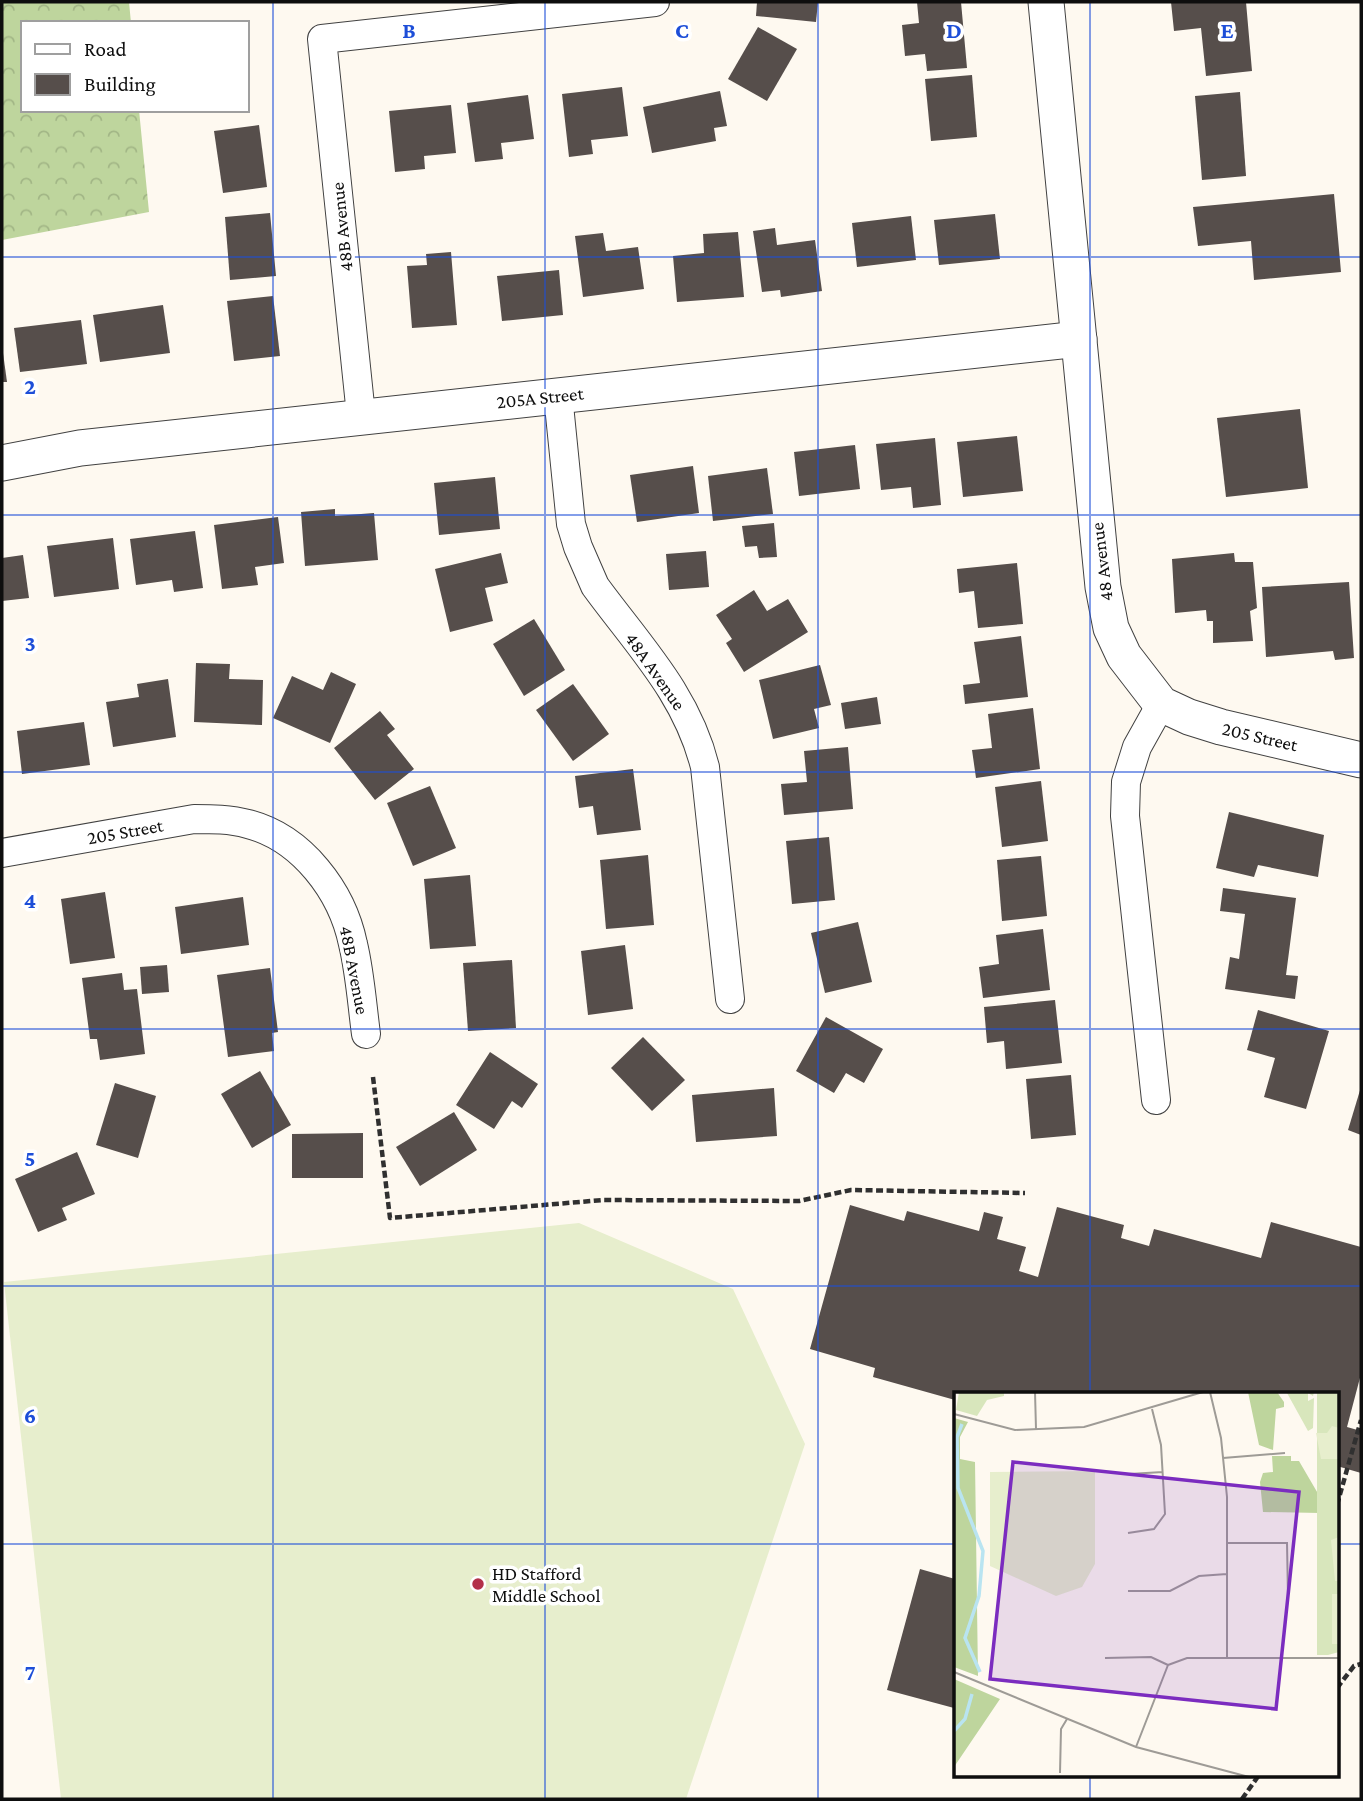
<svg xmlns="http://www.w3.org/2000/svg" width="1363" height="1801" font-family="'Crimson Pro',serif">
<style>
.forest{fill:url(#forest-crowns)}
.pitch{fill:#e7eecd}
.building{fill:#564e4b}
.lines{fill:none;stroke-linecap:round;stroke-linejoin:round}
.minor-casing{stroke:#414141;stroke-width:30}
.tertiary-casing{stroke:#414141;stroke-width:37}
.path{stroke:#303030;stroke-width:4.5;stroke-dasharray:7 3.5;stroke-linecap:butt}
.minor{stroke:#fff;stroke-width:28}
.tertiary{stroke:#fff;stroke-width:35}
.grid{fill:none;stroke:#1d4ed8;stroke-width:2;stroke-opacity:0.55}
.poi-dot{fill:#b3314a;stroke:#fff;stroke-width:2.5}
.labels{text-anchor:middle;stroke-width:7;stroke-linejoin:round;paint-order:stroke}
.street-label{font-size:19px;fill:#0e0e0e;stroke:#fff}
.poi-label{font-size:19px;fill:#0e0e0e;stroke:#fff;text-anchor:start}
.inset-river{fill:none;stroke:#b9e4f1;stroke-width:3.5}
.inset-road{fill:none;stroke:#9e9b96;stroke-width:2}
.view{fill:#7b2cbf;fill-opacity:0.15;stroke:#7b2cbf;stroke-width:3.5}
.inset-edge{fill:none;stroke:#0e0e0e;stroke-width:3.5}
.grid-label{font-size:23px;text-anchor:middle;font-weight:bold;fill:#1d4ed8;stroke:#fff;stroke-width:7;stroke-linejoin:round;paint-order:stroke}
</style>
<defs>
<pattern id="forest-crowns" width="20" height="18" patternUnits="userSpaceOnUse" patternTransform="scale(1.75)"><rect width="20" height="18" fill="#bed59d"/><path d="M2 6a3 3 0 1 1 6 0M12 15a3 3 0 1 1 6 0" fill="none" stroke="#a2b686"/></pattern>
</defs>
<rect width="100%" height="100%" fill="#fef9f0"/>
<polygon class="forest" points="2,2 129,2 131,23 23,23 23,110 139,110 149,212 2,240"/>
<polygon class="pitch" points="579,1223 733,1289 805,1444 686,1799 61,1799 4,1282"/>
<g class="building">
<polygon points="757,2 818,2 816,22 756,16"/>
<polygon points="917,2 961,2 967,68 927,71 925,54 905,56 902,25 919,23"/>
<polygon points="1171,2 1246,2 1252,71 1206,76 1201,28 1174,31"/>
<polygon points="758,27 797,49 767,101 728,79"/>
<polygon points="972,75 977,137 931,141 925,79"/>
<polygon points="622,87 628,136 591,140 593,154 569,157 562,94"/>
<polygon points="720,91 727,126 714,128 716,141 652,153 643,107"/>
<polygon points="1240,92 1246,176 1202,180 1195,96"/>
<polygon points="528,95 534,139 501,143 503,159 475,162 467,103"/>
<polygon points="451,105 456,153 424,156 425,169 395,172 389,111"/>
<polygon points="259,125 267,187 223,193 214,131"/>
<polygon points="1334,194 1341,272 1254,280 1251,241 1198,246 1193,207"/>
<polygon points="270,213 276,276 230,280 225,217"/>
<polygon points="995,214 1000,259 939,265 934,220"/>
<polygon points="911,216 916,260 857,267 852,223"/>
<polygon points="775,228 777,245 815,240 822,291 781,297 780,290 762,292 753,231"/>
<polygon points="738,232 744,297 677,302 673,256 704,253 703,234"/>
<polygon points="603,233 606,251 638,247 644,289 583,297 575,236"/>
<polygon points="451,252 457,325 412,328 407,266 427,265 426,254"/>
<polygon points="559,270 563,315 502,321 497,276"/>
<polygon points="273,296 280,356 234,361 227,301"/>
<polygon points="163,305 170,353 100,362 93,315"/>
<polygon points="81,320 87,364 20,372 14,328"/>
<polygon points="3,353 7,382 2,382 2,354"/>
<polygon points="1300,409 1308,488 1226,497 1217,418"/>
<polygon points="1017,436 1023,491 963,497 957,442"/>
<polygon points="935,438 941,505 913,508 911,487 881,490 876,444"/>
<polygon points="855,445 860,489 799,496 794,452"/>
<polygon points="693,466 699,513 637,522 630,475"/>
<polygon points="767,468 773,514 713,521 708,476"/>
<polygon points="495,477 500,529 439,535 434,483"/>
<polygon points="335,509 335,516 374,513 378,560 305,566 301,512"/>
<polygon points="278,517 284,563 255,567 258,585 222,589 214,525"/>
<polygon points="774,523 777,557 759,558 757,546 745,547 742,526"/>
<polygon points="195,531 203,588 174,592 172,580 136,585 130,539"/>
<polygon points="113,538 119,589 54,597 47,546"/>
<polygon points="706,551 709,587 669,590 666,554"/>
<polygon points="501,553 508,583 485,588 493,621 450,632 435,569"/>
<polygon points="1234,553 1235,562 1253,562 1257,608 1250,611 1253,641 1213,643 1213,621 1207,621 1206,610 1175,613 1172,559"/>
<polygon points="23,555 29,598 2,601 2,558"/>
<polygon points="1017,563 1023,624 978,628 974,591 959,593 957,569"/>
<polygon points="1349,582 1354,658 1335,660 1333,651 1266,657 1262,587"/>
<polygon points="754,590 767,611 788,599 808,632 744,672 726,643 732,639 716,615"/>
<polygon points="534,619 565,670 524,696 493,644"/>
<polygon points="1021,636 1028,697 965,704 963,685 980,683 974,642"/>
<polygon points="196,663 230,664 229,679 263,680 262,725 194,722"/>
<polygon points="820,665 831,705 814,709 819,728 773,739 759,680"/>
<polygon points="331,672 356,684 330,743 273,718 292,676 323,690"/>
<polygon points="168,679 176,737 113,747 106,702 139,697 137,684"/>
<polygon points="573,684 609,734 573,761 536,710"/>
<polygon points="877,697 881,724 845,729 841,703"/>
<polygon points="1033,708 1040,769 976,778 972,750 992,748 988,714"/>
<polygon points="380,711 395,729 387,735 414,769 375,800 334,748"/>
<polygon points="84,722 90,765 22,774 17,731"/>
<polygon points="848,747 853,809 784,815 781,784 807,782 804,751"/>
<polygon points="633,769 641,830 597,835 593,806 579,808 575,776"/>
<polygon points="1041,781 1048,841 1002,847 995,787"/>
<polygon points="430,786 456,848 413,866 387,803"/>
<polygon points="1229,812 1324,835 1318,877 1258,865 1254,877 1216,868"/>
<polygon points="829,837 835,900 792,904 786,841"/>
<polygon points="648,855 654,925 606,929 600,860"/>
<polygon points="1041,856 1047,916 1002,921 997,860"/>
<polygon points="470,875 476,946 430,949 424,879"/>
<polygon points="1223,888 1296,898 1286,975 1298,976 1295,999 1225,989 1230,957 1239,959 1245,914 1220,911"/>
<polygon points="105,892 115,958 70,964 61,899"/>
<polygon points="243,897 249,945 181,954 175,907"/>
<polygon points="858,922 872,982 825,993 811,933"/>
<polygon points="1043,929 1050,990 983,998 979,967 999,964 996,935"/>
<polygon points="625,945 633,1009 588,1015 581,951"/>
<polygon points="512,960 516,1028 468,1031 463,963"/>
<polygon points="167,965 169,992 142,994 140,967"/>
<polygon points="270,968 278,1032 272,1033 274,1051 228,1057 217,975"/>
<polygon points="122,973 124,990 137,989 145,1054 100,1060 97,1039 90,1039 82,978"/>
<polygon points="1055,1000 1062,1063 1006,1069 1004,1041 987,1043 984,1007"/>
<polygon points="1258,1010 1329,1031 1306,1109 1264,1097 1275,1058 1247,1050"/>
<polygon points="826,1017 883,1049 864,1083 846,1073 834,1093 796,1071"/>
<polygon points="643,1037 685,1080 652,1111 611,1068"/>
<polygon points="490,1052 538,1084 522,1108 512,1101 494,1129 456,1105"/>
<polygon points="260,1071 291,1125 252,1148 221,1094"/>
<polygon points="1071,1075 1076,1135 1031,1139 1026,1079"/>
<polygon points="115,1083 156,1096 138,1158 96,1145"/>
<polygon points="1361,1087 1361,1135 1348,1130"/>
<polygon points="774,1088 777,1136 696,1142 692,1095"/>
<polygon points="454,1112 477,1150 420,1186 396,1147"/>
<polygon points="363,1133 363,1178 292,1178 292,1134"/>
<polygon points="77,1152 95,1194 62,1208 67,1220 38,1232 15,1179"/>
<polygon points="850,1205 904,1221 907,1211 979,1231 984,1212 1003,1217 997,1239 1026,1247 1019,1271 1038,1277 1057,1207 1124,1225 1121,1238 1149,1246 1154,1229 1261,1258 1271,1222 1361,1247 1361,1374 1347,1427 1361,1431 1361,1473 1337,1466 1337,1393 955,1393 955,1400 873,1377 875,1368 810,1349"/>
<polygon points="920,1569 955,1579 954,1708 887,1690"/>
</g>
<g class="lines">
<g class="minor-casing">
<g id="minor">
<path d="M 558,395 L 571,524 L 578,547 L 595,586 C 638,645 687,694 705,767 L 730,999"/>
<polyline points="361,415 322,39 655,2"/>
<path d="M 2,853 L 194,819 C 212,819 230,819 248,824 C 302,838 342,891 353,944 C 360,973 362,1004 366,1034"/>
<polyline points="1156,1100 1125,816 1126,782 1137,747 1161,704"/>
</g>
</g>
<g class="tertiary-casing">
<g id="tertiary">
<polyline points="1046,2 1103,587 1111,628 1124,656 1161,704 1189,717 1221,727 1361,760"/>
<polyline points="2,463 80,448 1079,339"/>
</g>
</g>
<g class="path">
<polyline points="373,1077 390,1218 603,1200 799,1201 851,1190 1025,1193"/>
<polyline points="1337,1505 1361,1420"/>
<polyline points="1337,1688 1354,1666 1361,1664"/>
<polyline points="1242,1799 1259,1775"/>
</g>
<use href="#minor" class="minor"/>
<use href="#tertiary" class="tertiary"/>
</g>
<path class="grid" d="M 273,2 L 273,1799M 545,2 L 545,1799M 818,2 L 818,1799M 1090,2 L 1090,1393M 2,257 L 1361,257M 2,515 L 1361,515M 2,772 L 1361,772M 2,1029 L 1361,1029M 2,1286 L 1361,1286M 2,1544 L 955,1544M 1337,1544 L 1361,1544M 1090,1775 L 1090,1799"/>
<circle class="poi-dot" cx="478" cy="1584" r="7"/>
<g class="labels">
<g class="street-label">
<text transform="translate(341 227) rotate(-96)" y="7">48B Avenue</text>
<text transform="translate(540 397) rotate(-6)" y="7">205A Street</text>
<text transform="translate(1101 562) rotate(-97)" y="7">48 Avenue</text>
<text transform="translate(656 671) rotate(55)" y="7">48A Avenue</text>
<text transform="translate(1260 736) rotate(13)" y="7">205 Street</text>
<text transform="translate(125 831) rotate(-10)" y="7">205 Street</text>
<text transform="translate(355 970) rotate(79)" y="7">48B Avenue</text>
</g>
<g class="poi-label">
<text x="492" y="1580">HD Stafford<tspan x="492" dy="22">Middle School</tspan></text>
</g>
</g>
<g transform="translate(954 1392)">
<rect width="385" height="385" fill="#fef9f0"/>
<path d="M 360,0 L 359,4 L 354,1 L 354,9 L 360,6 L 359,36 L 354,39 L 333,1 Z" fill="#d8e6bc"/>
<path d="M 294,0 L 323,0 L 330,10 L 330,15 L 322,17 L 319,58 L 305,53 ZM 0,26 L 14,30 L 6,45 L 6,67 L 21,70 L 24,284 L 0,275 ZM 318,64 L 337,64 L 337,69 L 345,69 L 366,105 L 366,121 L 309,120 L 306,90 L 309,81 L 319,80 ZM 0,287 L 46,307 L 0,375 Z" fill="#bed59d"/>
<path d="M 5,0 L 50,0 L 50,4 L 33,8 L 23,24 L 2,18 ZM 363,0 L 385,0 L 385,260 L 374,263 L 363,263 Z" fill="#d8e6bc"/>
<path d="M 378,34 L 385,36 L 385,67 L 367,67 L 362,41 L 373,41 ZM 141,79 L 141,172 L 128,195 L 102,204 L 36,174 L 36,80 ZM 385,145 L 385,189 L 381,189 L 377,148 ZM 378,202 L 385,202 L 385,252 L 378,252 Z" fill="#e7eecd"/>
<path class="inset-river" d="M 8,32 L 3,45 L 4,96 L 29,159 L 25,204 L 11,246 L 26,280M 0,339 L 11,327 L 18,302"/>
<path class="inset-road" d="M 81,0 L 82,37M 256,0 L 267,46 L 273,105 L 273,266M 0,22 L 61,38 L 130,35 L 249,0M 269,66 L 331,61M 175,82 L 209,80M 174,141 L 200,137 L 211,122 L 207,53 L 198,17M 273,151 L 333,151 L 334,205M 174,199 L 216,199 L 245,184 L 273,182M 151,266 L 197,265 L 214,273M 214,273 L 233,266 L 385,266M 0,280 L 182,355 L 295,385M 182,355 L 214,273M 106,381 L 107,337 L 113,327"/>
<path class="view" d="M 59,70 L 345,100 L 322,317 L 36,287 Z"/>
<rect width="385" height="385" class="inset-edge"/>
</g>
<g class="grid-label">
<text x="409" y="38">B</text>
<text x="682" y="38">C</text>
<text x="954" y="38">D</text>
<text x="1227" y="38">E</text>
<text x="30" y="394">2</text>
<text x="30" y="651">3</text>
<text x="30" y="908">4</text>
<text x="30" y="1166">5</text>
<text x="30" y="1423">6</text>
<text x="30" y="1680">7</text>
</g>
<rect width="1363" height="1801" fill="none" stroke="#0e0e0e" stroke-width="7"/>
<rect x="21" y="21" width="228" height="91" fill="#ffffff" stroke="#9f9f9f" stroke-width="2"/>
<rect x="35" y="44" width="35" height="10" fill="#ffffff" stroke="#9f9f9f" stroke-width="2"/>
<text x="84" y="56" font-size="21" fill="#0e0e0e">Road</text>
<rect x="35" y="74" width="35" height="21" fill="#564e4b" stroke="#9f9f9f" stroke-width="2"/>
<text x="84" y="91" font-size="21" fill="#0e0e0e">Building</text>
</svg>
